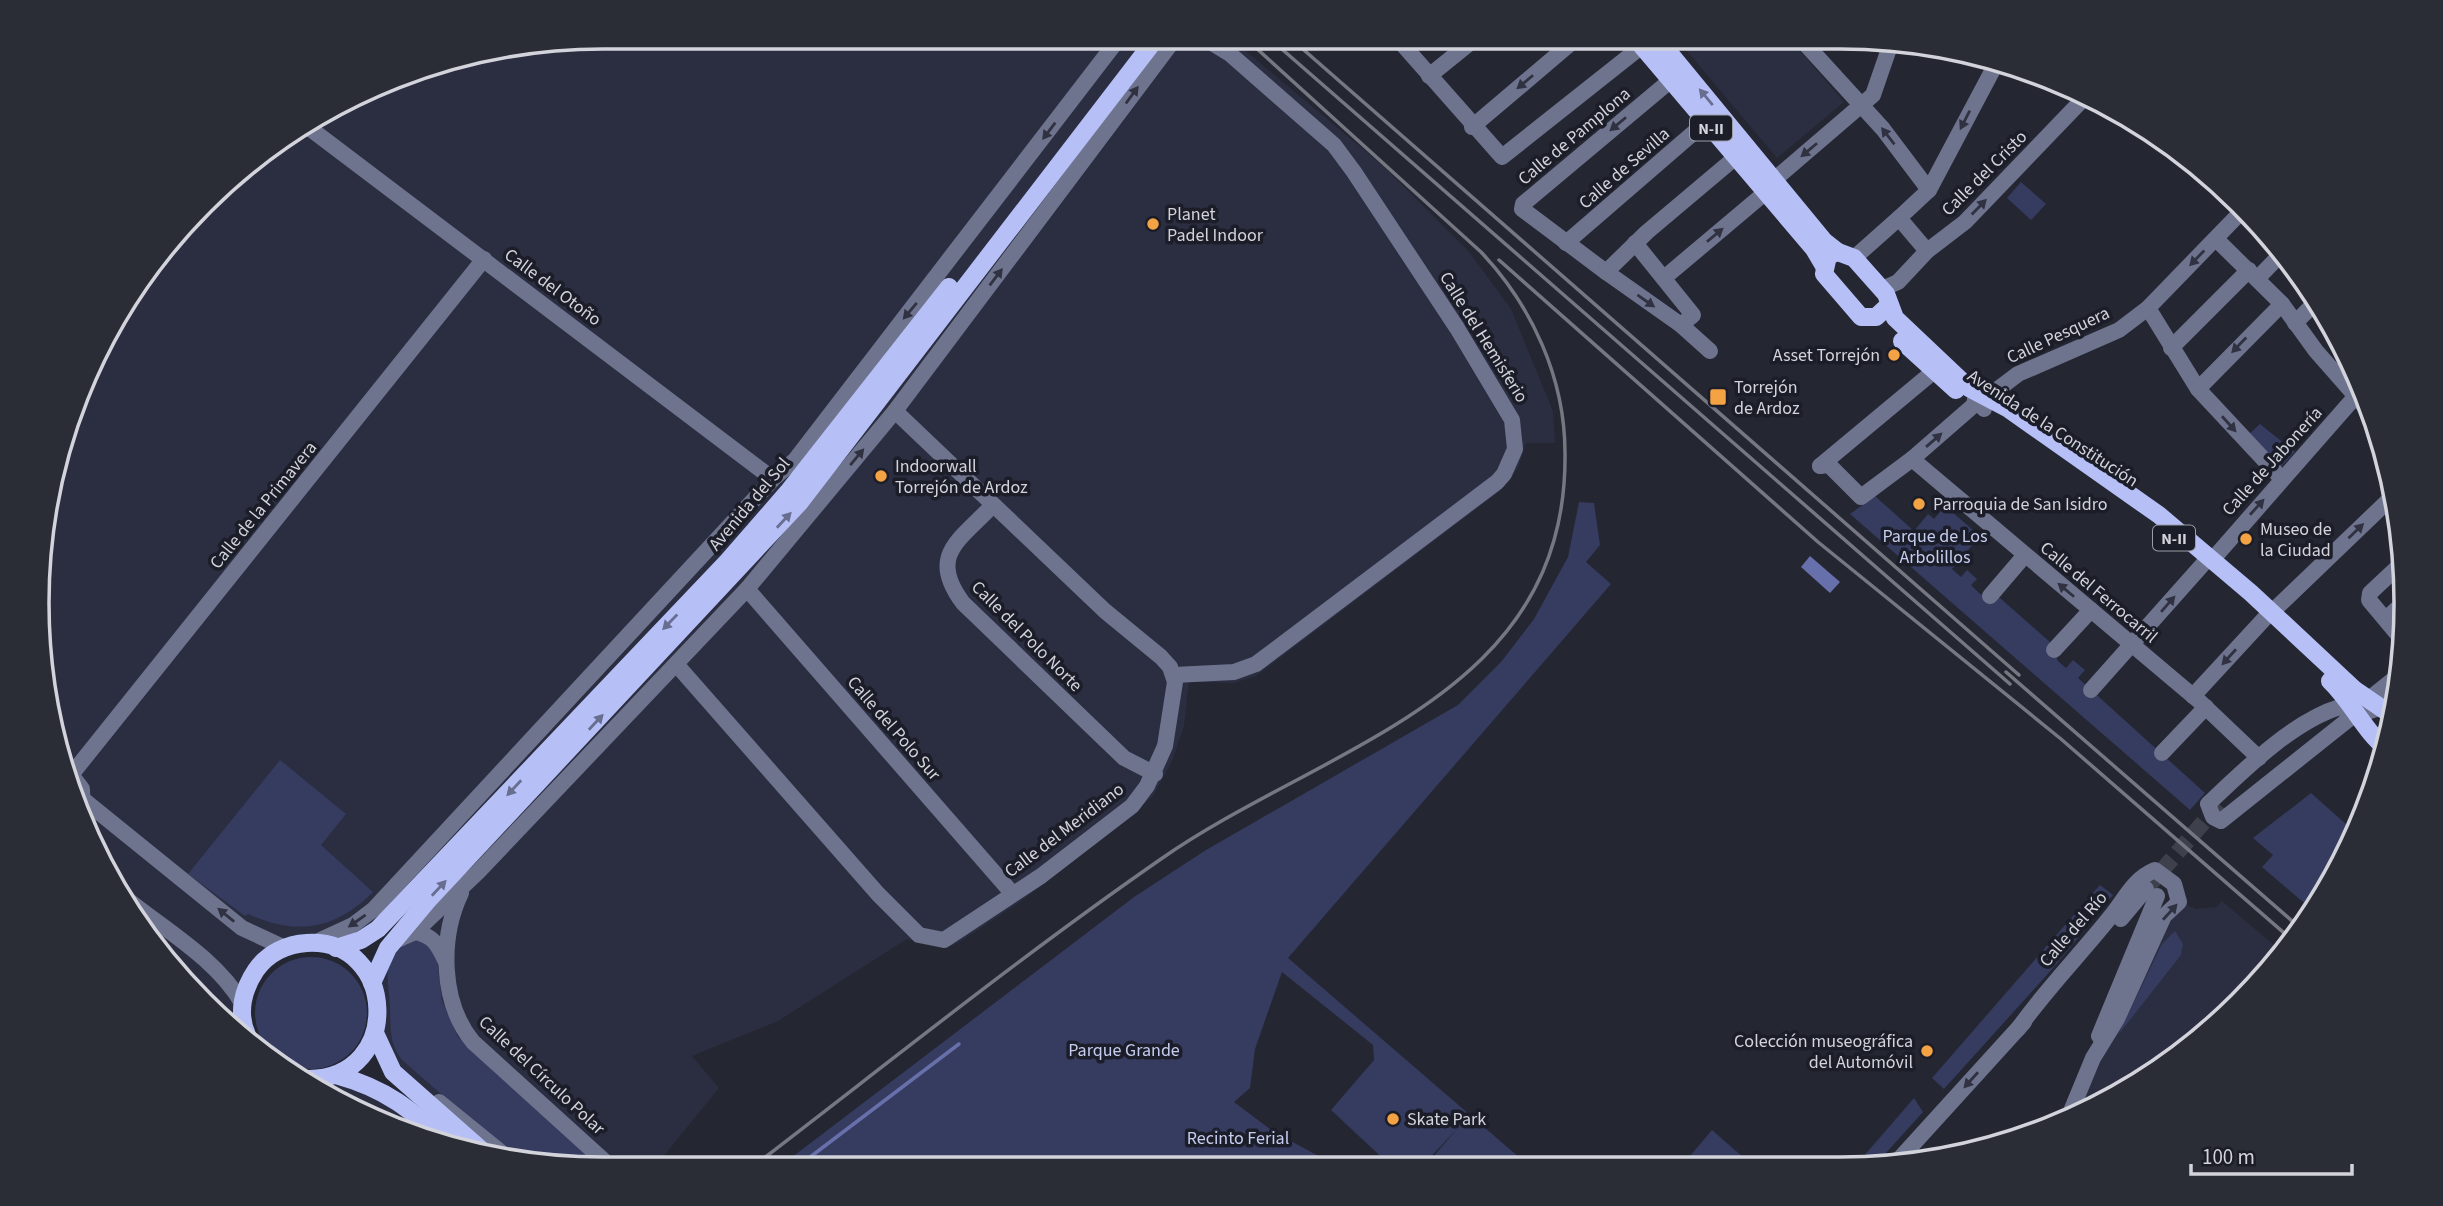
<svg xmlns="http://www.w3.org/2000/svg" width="2443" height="1206" font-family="'Source Sans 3',sans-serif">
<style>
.built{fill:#2b2e40}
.green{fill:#363b60}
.water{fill:#6870ab}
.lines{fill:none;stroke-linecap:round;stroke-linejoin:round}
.stream{stroke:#6870ab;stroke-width:3.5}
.minor-tunnel{stroke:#3e404b;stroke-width:16;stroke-dasharray:16 8;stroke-linecap:butt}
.minor{stroke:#6e738e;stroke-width:16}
.major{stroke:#b6c0f7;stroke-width:18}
.rail{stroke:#757781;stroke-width:3.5}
.oneway{fill:#303242}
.oneway2{fill:#686e90}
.poi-dot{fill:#f4a344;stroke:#1b1d28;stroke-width:2.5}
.labels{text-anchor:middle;stroke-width:7;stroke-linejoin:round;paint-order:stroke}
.shield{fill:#1b1d28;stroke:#9b9ca5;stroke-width:2}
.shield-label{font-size:16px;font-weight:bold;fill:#d2d3db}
.street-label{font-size:18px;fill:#d2d3db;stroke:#1b1d28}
.poi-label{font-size:18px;fill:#d2d3db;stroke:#1b1d28;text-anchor:start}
.park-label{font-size:18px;fill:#c6cdf0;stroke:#1b1d28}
.rim{fill:none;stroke:#d2d3db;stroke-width:3.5}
</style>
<rect width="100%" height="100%" fill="#242632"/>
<g class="built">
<polygon points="603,37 1229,37 1382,165 1470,253 1511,309 1553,411 1555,443 1526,443 1518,468 1500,491 1256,676 1234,683 1189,682 1184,726 1172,761 1153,796 1131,816 1020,902 958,943 944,948 907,939 778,1021 692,1056 719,1088 654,1168 566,1168 487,1155 383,1053 379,963 664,650 378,929 314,943 259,965 242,1032 202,1003 95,853 42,677 48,492 80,386 132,289 258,154 421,67"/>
<polygon points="1676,38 1789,38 1844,102 1777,158"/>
<polygon points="2222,901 2282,952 2266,976 2155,1074 2069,1116 2179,902 2196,909 2216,907"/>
<polygon points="309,1079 359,1081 456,1150 353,1111"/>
</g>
<g class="green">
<polygon points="2021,182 2046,204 2031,220 2007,198"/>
<polygon points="2260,424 2295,452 2280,468 2247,436"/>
<polygon points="1875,496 1914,531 1928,514 1934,519 1945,506 1980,536 1952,569 1961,577 1967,570 1977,579 1971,585 1980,594 2000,598 2050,642 2058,661 2066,668 2073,660 2085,670 2078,678 2205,793 2190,810 1850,514"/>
<polygon points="1579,502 1594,503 1600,545 1586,562 1611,584 1288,958 1528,1165 1425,1166 1458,1128 1422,1166 1391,1166 1331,1110 1374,1060 1373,1045 1282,972 1255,1049 1250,1088 1234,1102 1274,1132 1337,1166 779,1167 1134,897 1206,850 1458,705 1501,662 1534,619 1568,557"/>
<path d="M 280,760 L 346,814 L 321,845 L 373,892 C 335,930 296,936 248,914 L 245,916 L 188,874 Z"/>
<polygon points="2311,793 2356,833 2352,842 2328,870 2333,875 2311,909 2262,867 2273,855 2253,838"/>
<polygon points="2100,885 2113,895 2054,967 1944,1089 1932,1078"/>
<polygon points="2175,931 2183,944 2181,955 2118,1035 2162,944"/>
<path d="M 419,937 L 436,950 L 442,1001 L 458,1037 L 602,1168 L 566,1168 L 517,1160 L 402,1060 C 389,1042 391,1031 390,1009 C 389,973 377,956 419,937 Z"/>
<circle cx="311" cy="1013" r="56"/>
<polygon points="1914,1098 1923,1112 1875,1165 1856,1165"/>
<polygon points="1712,1130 1752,1165 1701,1165 1690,1156"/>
</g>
<polygon class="water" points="1810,556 1840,582 1830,593 1801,567"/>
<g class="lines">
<polyline class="stream" points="797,1167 959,1044"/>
<polyline class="minor-tunnel" points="2146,889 2220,803"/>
<g class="minor">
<polyline points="1396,37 1502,157 1642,46"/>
<polyline points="1800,38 1883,129 1929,190"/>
<polyline points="1429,76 1476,38"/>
<polyline points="308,127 773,479"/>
<polyline points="1472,127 1577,38"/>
<polyline points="1774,180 1873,95 1892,40"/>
<polyline points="1899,218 1929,190 1998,60"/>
<polyline points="2216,239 2282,304 2316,351 2374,417"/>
<polyline points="1566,243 1706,122"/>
<polyline points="1635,243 1693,315 1681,325"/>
<polyline points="1854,258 1899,218 1927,251"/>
<polyline points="1606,272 1522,209 1523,204 1671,80"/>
<polyline points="1664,278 1766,192"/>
<polyline points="2257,279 2282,253"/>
<polyline points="1882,289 1898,282 1927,251 1965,222 2088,94"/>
<polyline points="2148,308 2198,389 2282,479"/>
<polyline points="2295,323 2317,301"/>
<polyline points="2171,348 2249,270"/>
<polyline points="1710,351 1681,325 1606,272 1647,232 1736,157"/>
<polyline points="2198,389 2282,304"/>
<polyline points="1984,409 1985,399 2018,374 2119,330 2148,308 2244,209"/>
<polyline points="1912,459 2199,701 2259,758"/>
<polyline points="1820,466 1829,465 1861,497 1912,459 1974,405 1976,394"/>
<polyline points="1820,466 1933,372"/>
<path d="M 993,505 C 960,540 927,555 963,603 L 1124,758 L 1155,774"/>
<polyline points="2213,559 2362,389"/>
<polyline points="2402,563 2370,593 2369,600 2405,643"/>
<polyline points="747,589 1012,893"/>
<polyline points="1990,596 2025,555"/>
<polyline points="2272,612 2394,495"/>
<polyline points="2386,619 2404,602"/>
<polyline points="2054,650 2091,610"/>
<polyline points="676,664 878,894 919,935 944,940 1041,876 1132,806 1147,786 1165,746 1175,682 1170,667 1161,657 1105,611 895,411"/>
<polyline points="1174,675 1234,672 1256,664 1497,482 1504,474 1515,449 1512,420 1457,328 1354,172 1334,145 1230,54 1202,37"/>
<polyline points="2091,690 2204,563"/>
<polyline points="2193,696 2265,618"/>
<path d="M 2340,707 C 2293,721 2244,770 2208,804 L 2213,817 L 2221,821 L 2349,719"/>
<polyline points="2362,710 2369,699 2399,675"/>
<polyline points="2347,719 2382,707 2396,694"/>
<polyline points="2162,753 2206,707"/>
<polyline points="71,775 484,259"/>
<polyline points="72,776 82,789 83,815"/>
<polyline points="85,801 242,928 285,948"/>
<path d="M 461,893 C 440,937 440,1002 473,1042 L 612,1168"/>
<path d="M 128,900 C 167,931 217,960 242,1003"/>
<polyline points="2121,919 2146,889"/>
<path d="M 415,932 C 434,936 438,945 446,962"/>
<polyline points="395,941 415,932 478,872 747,589 895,411 1176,37"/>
<polyline points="314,943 353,925 374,909 773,479 795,460 1120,37"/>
<path d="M 2018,1029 C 2046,989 2080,955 2111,916 C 2125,899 2133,879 2155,870 L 2174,884 L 2179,902 L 2164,916 L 2117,1019 L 2093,1058 L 2069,1116"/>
<polyline points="2099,1036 2157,896"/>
<polyline points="439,1102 508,1158"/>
<polyline points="1894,1165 2024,1022"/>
</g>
<g class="major">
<polyline points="1635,38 1814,249 1824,266"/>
<polyline points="1657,38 1824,241 1838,252"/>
<polyline points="1888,306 1876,317 1861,317 1824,274 1828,256 1838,252 1854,258 1886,294 1895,318 1969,388 2007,408 2159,515 2251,593 2355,690 2393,716"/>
<polyline points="1902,341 1956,390"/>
<path d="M 2330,681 C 2352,702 2364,731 2387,749"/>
<polyline points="336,948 361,940 378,929 728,561 788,492 949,287"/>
<polyline points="372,983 388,948 429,899 800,502 1157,37"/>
<polyline points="375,1033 393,1072 487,1155"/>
<path d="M 247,1035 C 237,1013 243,989 256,970 C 268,953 287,944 307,943 C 397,938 404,1078 309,1079"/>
<path d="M 336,1075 C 391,1090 414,1113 456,1150"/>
</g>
<g class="rail">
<polyline points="1268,37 2010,684"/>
<polyline points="1289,37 2019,675"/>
<polyline points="1499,260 1818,542 2061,739 2291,939"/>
<polyline points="2006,672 2299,927"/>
<path d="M 751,1168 C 887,1064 1021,956 1161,859 C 1324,745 1568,698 1565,453 C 1565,378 1532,306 1481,252 L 1244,37"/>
</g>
</g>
<defs><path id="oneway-solid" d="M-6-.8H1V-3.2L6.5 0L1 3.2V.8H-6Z" transform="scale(1.75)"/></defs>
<g class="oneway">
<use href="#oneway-solid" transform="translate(1525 82) rotate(140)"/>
<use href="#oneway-solid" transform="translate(1132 95) rotate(-54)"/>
<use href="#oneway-solid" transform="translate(1965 120) rotate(117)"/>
<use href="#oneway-solid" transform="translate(1618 124) rotate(140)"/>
<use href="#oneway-solid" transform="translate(1049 131) rotate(127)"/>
<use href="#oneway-solid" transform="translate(1888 136) rotate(-128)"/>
<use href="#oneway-solid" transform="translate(1809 150) rotate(140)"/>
<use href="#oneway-solid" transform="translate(1979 207) rotate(-46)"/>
<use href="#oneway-solid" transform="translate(1715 235) rotate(-40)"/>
<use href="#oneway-solid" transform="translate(2197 258) rotate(134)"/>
<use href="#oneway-solid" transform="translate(996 277) rotate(-53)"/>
<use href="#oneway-solid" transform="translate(1646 301) rotate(35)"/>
<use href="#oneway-solid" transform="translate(910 311) rotate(130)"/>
<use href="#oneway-solid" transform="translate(2239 345) rotate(134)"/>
<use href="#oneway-solid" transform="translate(2229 424) rotate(48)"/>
<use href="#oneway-solid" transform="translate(1934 440) rotate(-41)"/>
<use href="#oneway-solid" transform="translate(857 457) rotate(-50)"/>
<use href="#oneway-solid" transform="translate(2257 507) rotate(-48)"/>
<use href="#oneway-solid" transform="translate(2356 531) rotate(-44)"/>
<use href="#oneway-solid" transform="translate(2066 590) rotate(-140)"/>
<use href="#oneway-solid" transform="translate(2168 604) rotate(-49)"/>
<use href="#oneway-solid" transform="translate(2229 657) rotate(132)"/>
<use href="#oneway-solid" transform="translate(2170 912) rotate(-48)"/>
<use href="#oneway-solid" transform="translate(226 915) rotate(-141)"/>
<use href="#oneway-solid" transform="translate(357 921) rotate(145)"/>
<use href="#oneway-solid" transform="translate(1971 1080) rotate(132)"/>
</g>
<g class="oneway2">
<use href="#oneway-solid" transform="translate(1706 97) rotate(-130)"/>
<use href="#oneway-solid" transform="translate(784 520) rotate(-47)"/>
<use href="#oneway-solid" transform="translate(670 622) rotate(134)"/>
<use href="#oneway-solid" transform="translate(596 722) rotate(-47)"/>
<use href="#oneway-solid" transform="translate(514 788) rotate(133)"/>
<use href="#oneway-solid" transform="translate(439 888) rotate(-47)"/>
</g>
<g class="poi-dot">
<circle cx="1153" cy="224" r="7"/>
<circle cx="1894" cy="355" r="7"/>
<rect x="1709" y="388" width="18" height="18" rx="3.5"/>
<circle cx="881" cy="476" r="7"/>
<circle cx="1919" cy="504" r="7"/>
<circle cx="2246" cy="539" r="7"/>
<circle cx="1927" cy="1051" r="7"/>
<circle cx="1393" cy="1119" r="7"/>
</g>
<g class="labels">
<g class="shield">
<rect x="1690" y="115.5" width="42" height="25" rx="5"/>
<rect x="2153" y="525.5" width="42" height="25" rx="5"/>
</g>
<g class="shield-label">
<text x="1711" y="134">N-II</text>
<text x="2174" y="544">N-II</text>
</g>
<g class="street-label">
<text transform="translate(1574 136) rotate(-40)" y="6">Calle de Pamplona</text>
<text transform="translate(1624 168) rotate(-41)" y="6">Calle de Sevilla</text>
<text transform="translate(1984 173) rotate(-45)" y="6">Calle del Cristo</text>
<text transform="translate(553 287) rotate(37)" y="6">Calle del Otoño</text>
<text transform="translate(2058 335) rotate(-25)" y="6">Calle Pesquera</text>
<text transform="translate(1484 337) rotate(58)" y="6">Calle del Hemisferio</text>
<text transform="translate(2053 428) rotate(33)" y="6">Avenida de la Constitución</text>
<text transform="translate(2272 461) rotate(-48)" y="6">Calle de Jabonería</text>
<text transform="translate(749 504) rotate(-50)" y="6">Avenida del Sol</text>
<text transform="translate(263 505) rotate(-51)" y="6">Calle de la Primavera</text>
<text transform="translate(2099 592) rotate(40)" y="6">Calle del Ferrocarril</text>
<text transform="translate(1027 636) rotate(45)" y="6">Calle del Polo Norte</text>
<text transform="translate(894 728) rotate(49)" y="6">Calle del Polo Sur</text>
<text transform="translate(1064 830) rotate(-37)" y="6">Calle del Meridiano</text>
<text transform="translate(2073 929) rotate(-49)" y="6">Calle del Río</text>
<text transform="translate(542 1075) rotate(43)" y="6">Calle del Círculo Polar</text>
</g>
<g class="poi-label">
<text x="1167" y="220">Planet<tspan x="1167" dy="21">Padel Indoor</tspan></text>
<text x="1880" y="361" text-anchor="end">Asset Torrejón</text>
<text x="1734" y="393">Torrejón<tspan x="1734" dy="21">de Ardoz</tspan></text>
<text x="895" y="472">Indoorwall<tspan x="895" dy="21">Torrejón de Ardoz</tspan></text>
<text x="1933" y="510">Parroquia de San Isidro</text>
<text x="2260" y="535">Museo de<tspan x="2260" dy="21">la Ciudad</tspan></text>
<text x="1913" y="1047" text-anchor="end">Colección museográfica<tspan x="1913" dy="21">del Automóvil</tspan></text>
<text x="1407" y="1125">Skate Park</text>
</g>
<g class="park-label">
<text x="1935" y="542">Parque de Los<tspan x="1935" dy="21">Arbolillos</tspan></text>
<text x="1124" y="1056">Parque Grande</text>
<text x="1238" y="1144">Recinto Ferial</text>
</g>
</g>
<path d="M0 0H2443V1206H0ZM603 49H1840A554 554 0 0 1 2394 603V603A554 554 0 0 1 1840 1157H603A554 554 0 0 1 49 603V603A554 554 0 0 1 603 49Z" fill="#2a2c36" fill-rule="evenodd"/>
<path class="rim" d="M603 49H1840A554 554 0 0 1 2394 603V603A554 554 0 0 1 1840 1157H603A554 554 0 0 1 49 603V603A554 554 0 0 1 603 49Z"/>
<path d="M2191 1164v10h161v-10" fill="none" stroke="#d2d3db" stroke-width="3.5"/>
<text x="2202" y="1164" font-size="21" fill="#d2d3db" stroke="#1b1d28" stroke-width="5" paint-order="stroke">100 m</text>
</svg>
